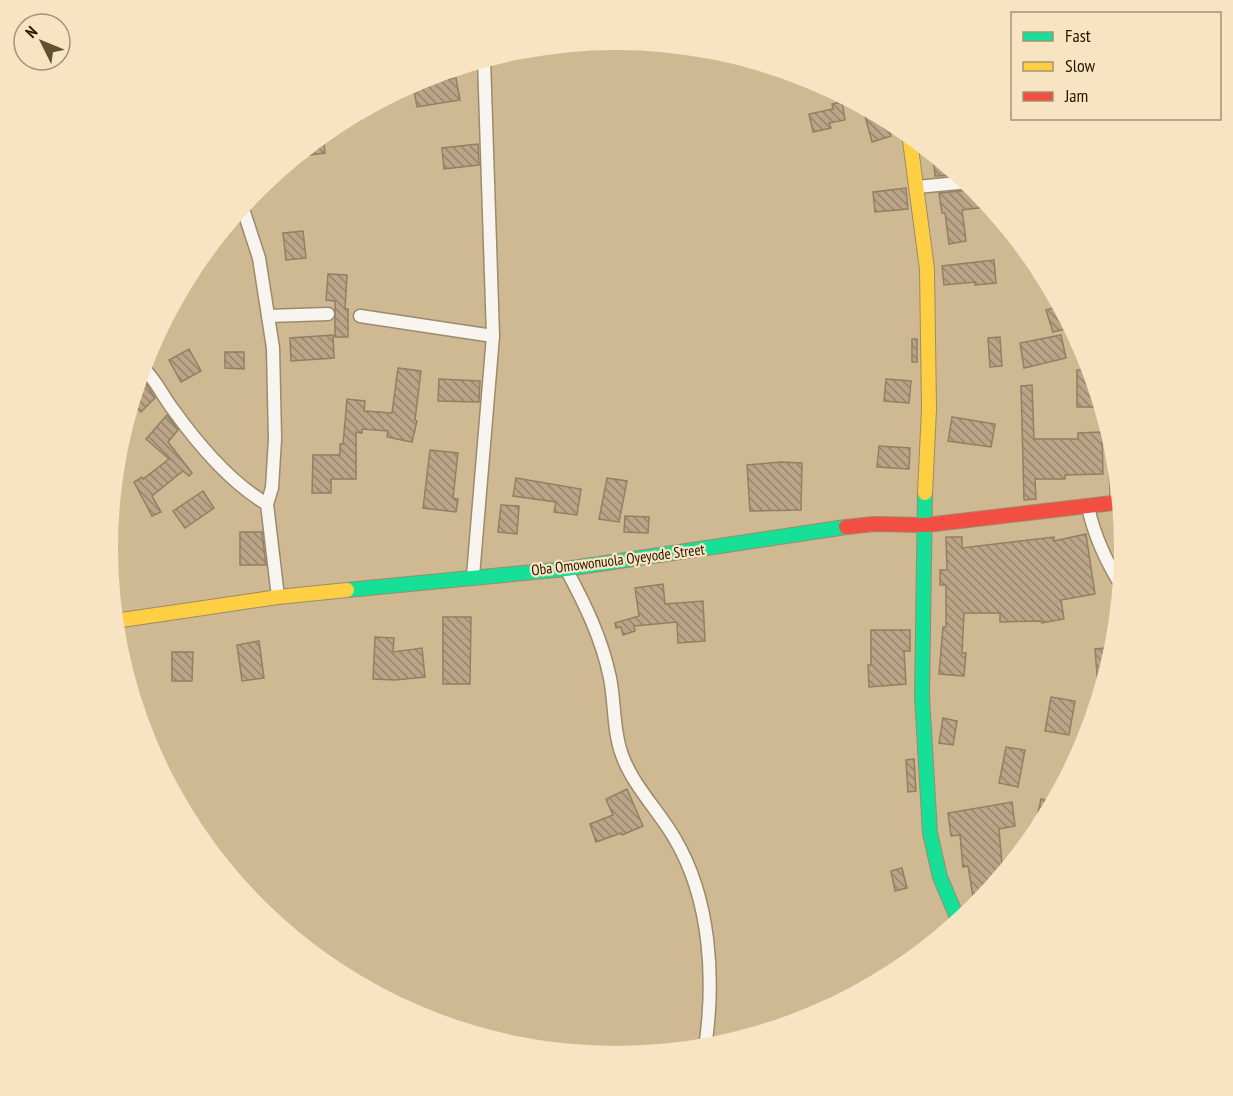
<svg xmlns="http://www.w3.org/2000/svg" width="1233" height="1096" font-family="'PT Sans Narrow',sans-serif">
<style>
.building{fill:url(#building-back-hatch);stroke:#937f62;stroke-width:1.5}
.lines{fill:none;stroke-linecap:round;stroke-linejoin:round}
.street-casing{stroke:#9b8b6b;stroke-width:15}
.fast-casing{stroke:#9b8b6b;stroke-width:16}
.slow-casing{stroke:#9b8b6b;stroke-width:16}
.jam-casing{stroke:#9b8b6b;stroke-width:16}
.street{stroke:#f8f4ef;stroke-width:12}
.fast{stroke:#16e098;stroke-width:14}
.slow{stroke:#ffcf43;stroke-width:14}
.jam{stroke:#f24e42;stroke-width:14}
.labels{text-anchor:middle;stroke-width:4.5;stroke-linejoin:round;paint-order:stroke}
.street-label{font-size:15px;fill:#251700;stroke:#f8e4c2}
</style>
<defs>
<pattern id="building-back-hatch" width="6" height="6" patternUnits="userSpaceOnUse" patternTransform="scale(1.5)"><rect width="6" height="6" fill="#baa589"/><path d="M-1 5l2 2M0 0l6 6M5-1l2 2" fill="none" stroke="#97856e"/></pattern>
</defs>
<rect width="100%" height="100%" fill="#ceb992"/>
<g class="building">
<polygon points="456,78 460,100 417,107 413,85"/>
<polygon points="842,102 845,120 829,123 831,128 813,132 809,114 833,109 832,104"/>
<polygon points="862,105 886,118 891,136 872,142"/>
<polygon points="323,134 325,153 294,157 315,140"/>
<polygon points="478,144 479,165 444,169 442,148"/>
<polygon points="933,153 960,175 935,176"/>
<polygon points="975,187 985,199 986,207 962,210 966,241 949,244 945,213 942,213 939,193 970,190"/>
<polygon points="906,188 908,209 875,212 873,192"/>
<polygon points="303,231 306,258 286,260 283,233"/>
<polygon points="994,260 996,283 975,285 975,282 944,285 942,266"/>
<polygon points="328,274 347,275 345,309 348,309 348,337 335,337 335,301 326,300"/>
<polygon points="1061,306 1073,327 1053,332 1046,310"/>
<polygon points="333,335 334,358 291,361 290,338"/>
<polygon points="1061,335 1066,358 1024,368 1020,343"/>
<polygon points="1000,337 1002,366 990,367 988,338"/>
<rect x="912" y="339" width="5" height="23"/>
<polygon points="189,349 201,371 181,382 169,360"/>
<polygon points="225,352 244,352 244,369 225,368"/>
<polygon points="398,368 421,371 415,420 417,421 412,442 387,437 388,431 362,429 362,433 356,432 356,479 331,479 331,493 312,493 313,455 340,455 340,444 343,444 347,399 365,401 364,411 392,413"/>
<polygon points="1077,370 1092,370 1099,394 1099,407 1077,407"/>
<polygon points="439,379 480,381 479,402 438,401"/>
<polygon points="886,379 911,381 909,403 884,401"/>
<polygon points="145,382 155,398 141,412 131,402 134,392"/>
<polygon points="1032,385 1034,439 1078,439 1078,433 1102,432 1103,474 1065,475 1065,479 1035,479 1036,499 1024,500 1021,386"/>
<polygon points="167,415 178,430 168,442 192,473 189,476 183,471 152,496 161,512 152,516 134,482 142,477 143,479 169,459 146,439"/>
<polygon points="952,417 995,424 991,447 948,441"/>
<polygon points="879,446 910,448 909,469 877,467"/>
<polygon points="430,450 458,453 453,498 458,499 456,512 423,508"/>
<polygon points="781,462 802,463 801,510 750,511 747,465"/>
<polygon points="516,478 581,489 577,515 554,512 556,502 513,496"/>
<polygon points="607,478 627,481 619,522 599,519"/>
<polygon points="203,491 214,508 185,528 173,511"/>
<polygon points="501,505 519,506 517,534 498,532"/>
<polygon points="625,516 649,517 648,533 624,532"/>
<polygon points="240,532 262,532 266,565 240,565"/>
<polygon points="1086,534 1095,594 1061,600 1064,619 1042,623 1041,621 1000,622 1000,613 964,613 962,653 966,653 964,676 939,674 943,627 946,627 946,585 940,585 940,570 947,570 946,537 962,537 962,548 1054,537 1054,541"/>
<polygon points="663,584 665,604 703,601 705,641 678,643 677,622 634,626 635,631 623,635 621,627 616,628 615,623 639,616 635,588"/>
<polygon points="443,617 471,617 470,684 443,684"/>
<polygon points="871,630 910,630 910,651 904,651 906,684 869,687 868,665 871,665"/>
<polygon points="375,637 394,638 393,652 422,648 425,677 395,680 373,679"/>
<polygon points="259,641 264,678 242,681 237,645"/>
<polygon points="1116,647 1100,699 1099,699 1095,649"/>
<polygon points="172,652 193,652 192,681 172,681"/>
<polygon points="1051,697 1075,701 1069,735 1045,731"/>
<polygon points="943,718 957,721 953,745 939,743"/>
<polygon points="1006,747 1025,750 1018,787 999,783"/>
<polygon points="914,759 916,791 908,792 906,760"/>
<polygon points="627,789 643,826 622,835 621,833 596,842 590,824 613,815 606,799"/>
<polygon points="1041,799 1055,802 1034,837 1033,837"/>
<polygon points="1012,802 1015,826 999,829 1003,876 975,909 968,866 963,867 960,835 951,836 948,813"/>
<polygon points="902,868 907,888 895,891 891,871"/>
</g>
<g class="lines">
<g class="street-casing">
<g id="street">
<polyline points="917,187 969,182"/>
<polyline points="242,206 259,258 273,348 275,439 272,488 267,504 278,597"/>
<polyline points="268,316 328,314"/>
<polyline points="360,316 493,336"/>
<path d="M 142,367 C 155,378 162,395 172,408 C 197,443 229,482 267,504"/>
<polyline points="1115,446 1117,502"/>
<path d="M 1088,507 C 1094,535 1107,563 1122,587"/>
<path d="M 566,569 C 585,604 602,639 610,678 C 615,703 613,731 622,755 C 633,786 659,811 675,839 C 711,900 715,980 705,1048"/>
<polyline points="473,576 493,336 484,59"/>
</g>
</g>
<g class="fast-casing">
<g id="fast">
<polyline points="925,493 922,696 930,833 940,877 959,922"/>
<polyline points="347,590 566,569 846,527"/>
</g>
</g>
<g class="slow-casing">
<g id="slow">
<polyline points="909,133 927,269 929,409 925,493"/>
<polyline points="115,621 278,597 347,590"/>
</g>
</g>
<g class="jam-casing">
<polyline id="jam" points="846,527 874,524 926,525 1121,502"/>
</g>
<use href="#street" class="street"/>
<use href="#fast" class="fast"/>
<use href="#slow" class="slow"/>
<use href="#jam" class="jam"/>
</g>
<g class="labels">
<g class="street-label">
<text transform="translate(618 560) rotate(-7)" y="5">Oba Omowonuola Oyeyode Street</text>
</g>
</g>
<path d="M0 0H1233V1096H0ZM118 548a498 498 0 1 1 996 0a498 498 0 1 1-996 0Z" fill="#f8e4c2" fill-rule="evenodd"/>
<rect x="1011" y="12" width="210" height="108" fill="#f8e4c2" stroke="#a49274" stroke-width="1.5"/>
<rect x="1023" y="32" width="30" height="9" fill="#16e098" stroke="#a49274" stroke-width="1.5"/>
<text x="1065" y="42" font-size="18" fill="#251700">Fast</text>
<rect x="1023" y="62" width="30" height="9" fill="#ffcf43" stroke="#a49274" stroke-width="1.5"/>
<text x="1065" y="72" font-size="18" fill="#251700">Slow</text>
<rect x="1023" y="92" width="30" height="9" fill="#f24e42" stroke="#a49274" stroke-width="1.5"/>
<text x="1065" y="102" font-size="18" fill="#251700">Jam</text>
<g transform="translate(42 42) rotate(313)"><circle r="28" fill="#f8e4c2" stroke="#a49274" stroke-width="1.5"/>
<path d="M0-4.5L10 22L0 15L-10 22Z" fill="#605033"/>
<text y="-9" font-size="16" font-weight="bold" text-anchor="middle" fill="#251700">N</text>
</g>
</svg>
